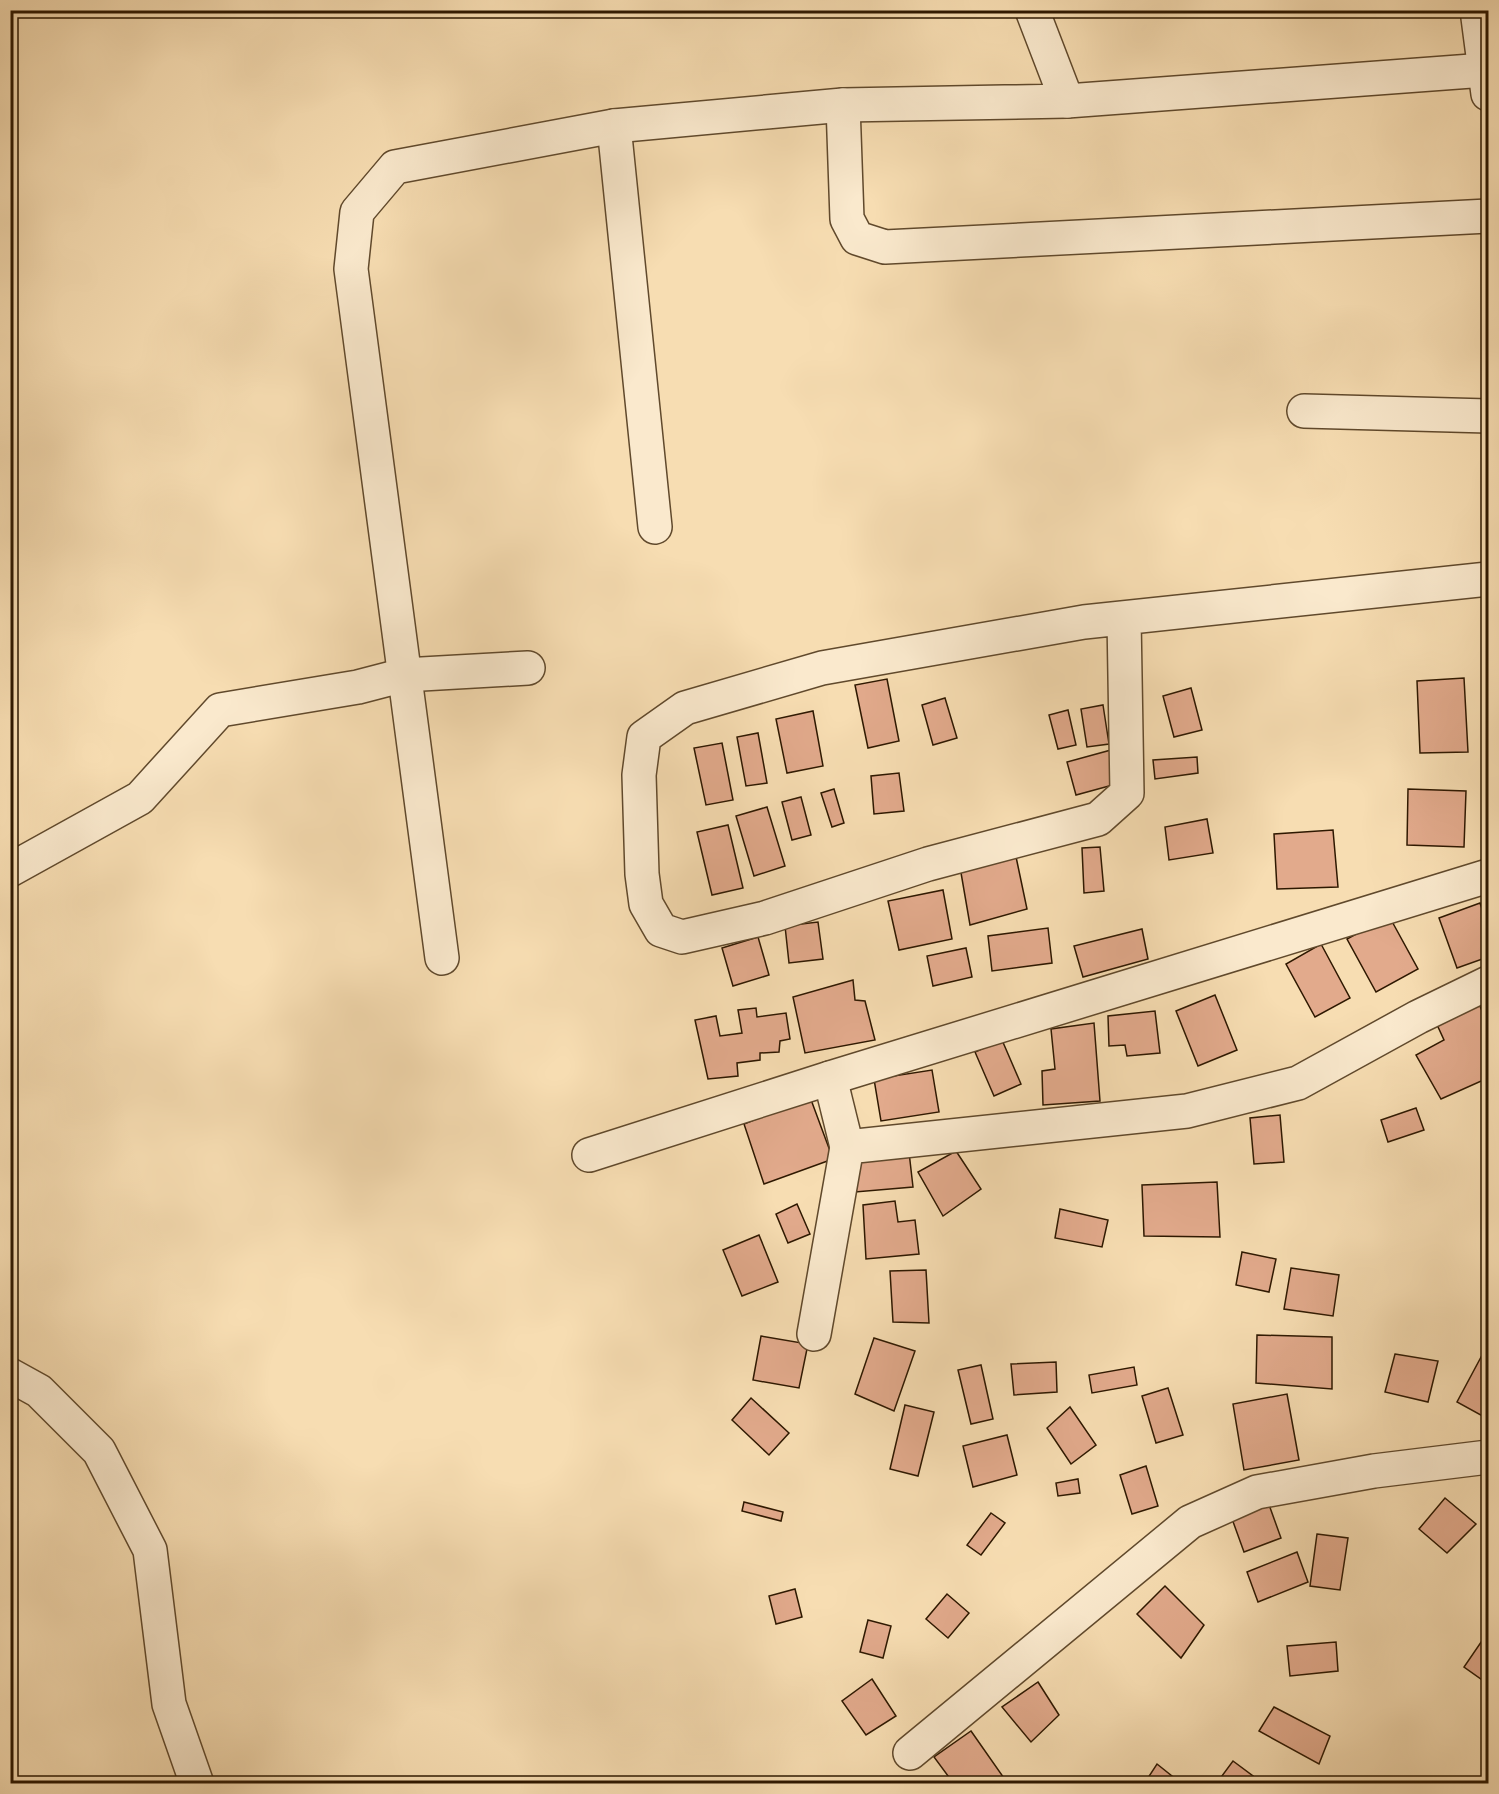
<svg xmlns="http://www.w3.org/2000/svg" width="1499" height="1794" font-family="'IM FELL French Canon',serif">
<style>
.building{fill:#e2aa8c;stroke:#2e1800;stroke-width:1.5}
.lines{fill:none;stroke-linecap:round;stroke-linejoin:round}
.minor-casing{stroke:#60492c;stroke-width:36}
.minor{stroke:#fae9cd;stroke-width:33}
</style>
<rect width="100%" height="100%" fill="#f7ddb2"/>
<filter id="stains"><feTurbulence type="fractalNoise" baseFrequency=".00333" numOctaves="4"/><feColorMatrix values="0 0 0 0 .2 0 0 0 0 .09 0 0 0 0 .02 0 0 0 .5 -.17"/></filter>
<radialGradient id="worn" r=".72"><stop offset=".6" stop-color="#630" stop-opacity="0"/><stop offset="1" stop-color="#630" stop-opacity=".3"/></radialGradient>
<g class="building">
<polygon points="1464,678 1468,752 1420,753 1417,681"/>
<polygon points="887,679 899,741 868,748 855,685"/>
<polygon points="1191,688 1202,730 1174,737 1163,696"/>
<polygon points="945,698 957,738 933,745 922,705"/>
<rect x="1485" y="701" width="3" height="22"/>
<polygon points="1103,705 1109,744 1087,747 1081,709"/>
<polygon points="1068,710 1076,745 1058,749 1049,715"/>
<polygon points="813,711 823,766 787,773 776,719"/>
<polygon points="758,733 767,783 746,786 737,737"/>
<polygon points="722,743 733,800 706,805 694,748"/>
<polygon points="1111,750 1120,783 1076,795 1067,762"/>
<polygon points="1197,757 1198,773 1155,779 1153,760"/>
<polygon points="899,773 904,811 874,814 871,776"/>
<polygon points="834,789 844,823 832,827 821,793"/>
<polygon points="1408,789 1466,791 1464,847 1407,845"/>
<polygon points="801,797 811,835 792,840 782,802"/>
<polygon points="767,807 785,866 754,876 736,816"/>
<polygon points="1207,819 1213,853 1169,860 1165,827"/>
<polygon points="728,825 743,888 712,895 697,832"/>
<polygon points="1333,830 1338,887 1277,889 1274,834"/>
<polygon points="1100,847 1104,891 1084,893 1082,848"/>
<polygon points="1015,852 1027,909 970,925 960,867"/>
<polygon points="943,890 952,939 899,950 888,901"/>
<polygon points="1480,903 1488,926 1488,957 1457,968 1439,918"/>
<polygon points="1389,916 1418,969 1376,992 1347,939"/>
<polygon points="818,922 823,959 789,963 785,926"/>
<polygon points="1048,928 1052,963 992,971 988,936"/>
<polygon points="1142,929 1148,959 1083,977 1074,946"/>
<polygon points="758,937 769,975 733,986 722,948"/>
<polygon points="1321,944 1350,998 1315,1017 1286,964"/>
<polygon points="966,948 972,977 933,986 927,956"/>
<polygon points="853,980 855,1000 865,1001 875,1040 805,1053 793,997"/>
<polygon points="1215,995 1237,1050 1198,1066 1176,1011"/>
<polygon points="1477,999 1488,1025 1488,1078 1441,1099 1416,1055 1444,1040 1433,1016"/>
<polygon points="756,1008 757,1017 786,1013 790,1039 780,1041 779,1052 760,1053 760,1060 737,1063 738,1076 708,1079 695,1020 716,1016 720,1036 742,1033 738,1010"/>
<polygon points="1155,1011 1160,1053 1127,1056 1125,1045 1109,1046 1108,1016"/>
<polygon points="1094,1023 1100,1101 1043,1105 1042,1071 1055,1069 1051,1029"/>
<polygon points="1002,1040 1021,1084 994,1096 975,1052"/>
<polygon points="932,1070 939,1112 881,1121 874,1079"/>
<polygon points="810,1097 833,1159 764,1184 744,1124"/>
<polygon points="1416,1108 1424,1130 1388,1142 1381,1120"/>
<polygon points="1280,1115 1284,1162 1254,1164 1250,1118"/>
<polygon points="956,1151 981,1189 943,1216 918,1172"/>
<polygon points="909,1152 913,1187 855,1192 855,1155"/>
<polygon points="1217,1182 1220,1237 1144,1236 1142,1185"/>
<polygon points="895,1201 898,1222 915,1220 919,1254 866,1259 863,1205"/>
<polygon points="797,1204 810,1234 788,1243 776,1214"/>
<polygon points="1060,1209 1108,1220 1102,1247 1055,1238"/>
<polygon points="759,1235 778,1282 742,1296 723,1250"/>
<polygon points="1242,1252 1276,1259 1269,1292 1236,1285"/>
<polygon points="1291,1268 1339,1275 1333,1316 1284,1309"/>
<polygon points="926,1270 929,1323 893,1322 890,1271"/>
<polygon points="1257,1335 1332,1337 1332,1389 1256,1383"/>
<polygon points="761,1336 808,1344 799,1388 753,1380"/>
<polygon points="874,1338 915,1351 894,1411 855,1394"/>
<polygon points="1488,1344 1488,1419 1457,1402"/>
<polygon points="1395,1354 1438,1361 1428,1402 1385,1392"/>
<polygon points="1056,1362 1057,1392 1014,1395 1011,1364"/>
<polygon points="981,1365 993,1419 971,1424 958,1370"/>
<polygon points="1134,1367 1137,1385 1092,1393 1089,1375"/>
<polygon points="1168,1388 1183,1435 1156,1443 1142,1396"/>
<polygon points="1287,1394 1299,1460 1244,1470 1233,1404"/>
<polygon points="751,1398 789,1433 769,1455 732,1420"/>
<polygon points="905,1405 934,1412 918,1476 890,1469"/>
<polygon points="1070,1407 1096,1445 1071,1464 1047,1428"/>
<polygon points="1007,1435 1017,1475 973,1487 963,1446"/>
<polygon points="1146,1466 1158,1506 1132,1514 1120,1475"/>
<polygon points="1078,1479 1080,1493 1058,1496 1056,1483"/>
<polygon points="1445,1498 1476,1524 1447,1553 1419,1529"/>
<polygon points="744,1502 783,1512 781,1521 742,1511"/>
<polygon points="1268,1502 1281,1538 1244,1552 1231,1516"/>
<polygon points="991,1513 1005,1523 981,1555 967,1545"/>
<polygon points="1317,1534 1348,1538 1340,1590 1310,1586"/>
<polygon points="1297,1552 1308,1582 1258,1602 1247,1572"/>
<polygon points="1165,1586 1204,1625 1181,1658 1137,1614"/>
<polygon points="795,1589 802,1617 776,1624 769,1596"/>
<polygon points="947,1594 969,1613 948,1638 926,1619"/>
<polygon points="868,1620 891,1626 883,1658 860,1652"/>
<polygon points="1488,1632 1488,1684 1464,1667"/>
<polygon points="1336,1642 1338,1671 1290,1676 1287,1646"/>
<polygon points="872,1679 896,1716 866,1735 842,1701"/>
<polygon points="1038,1682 1059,1715 1031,1742 1002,1707"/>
<polygon points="1274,1707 1330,1736 1319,1764 1259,1731"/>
<polygon points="971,1731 1006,1781 1002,1784 954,1784 934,1757"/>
<polygon points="1233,1761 1253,1776 1247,1784 1216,1784"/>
<polygon points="1157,1764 1182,1784 1144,1784"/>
</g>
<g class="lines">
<g class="minor-casing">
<g id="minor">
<polyline points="1477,10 1488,94"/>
<polyline points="1067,101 1485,70"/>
<polyline points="843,105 847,219 857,238 885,247 1488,216"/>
<polyline points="614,126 655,527"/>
<polyline points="1304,411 1488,416"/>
<polyline points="1124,618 1127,793 1098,819 928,864 765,918 682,937 661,930 646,904 642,874 639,775 644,737 685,708 822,668 1084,622 1488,579"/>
<polyline points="10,870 140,798 220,710 358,687 404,675 528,668"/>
<polyline points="442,958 351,269 357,212 395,167 614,126 843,105 1067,101 1032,10"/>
<polyline points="830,1078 847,1147"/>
<polyline points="589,1155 830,1078 1488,876"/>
<polyline points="814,1334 847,1147 1187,1111 1298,1083 1418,1017 1488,983"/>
<polyline points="10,1375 39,1391 99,1451 150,1550 169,1704 197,1784"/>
<polyline points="910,1753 1190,1522 1257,1492 1374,1471 1488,1457"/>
</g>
</g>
<use href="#minor" class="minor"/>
</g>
<rect width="1499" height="1794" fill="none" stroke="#f7ddb2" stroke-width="36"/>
<rect x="12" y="12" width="1475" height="1770" fill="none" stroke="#2e1800" stroke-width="3"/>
<rect x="18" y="18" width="1463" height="1758" fill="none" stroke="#2e1800" stroke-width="1.5"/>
<rect width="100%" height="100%" filter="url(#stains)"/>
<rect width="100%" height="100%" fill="url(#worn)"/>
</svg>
